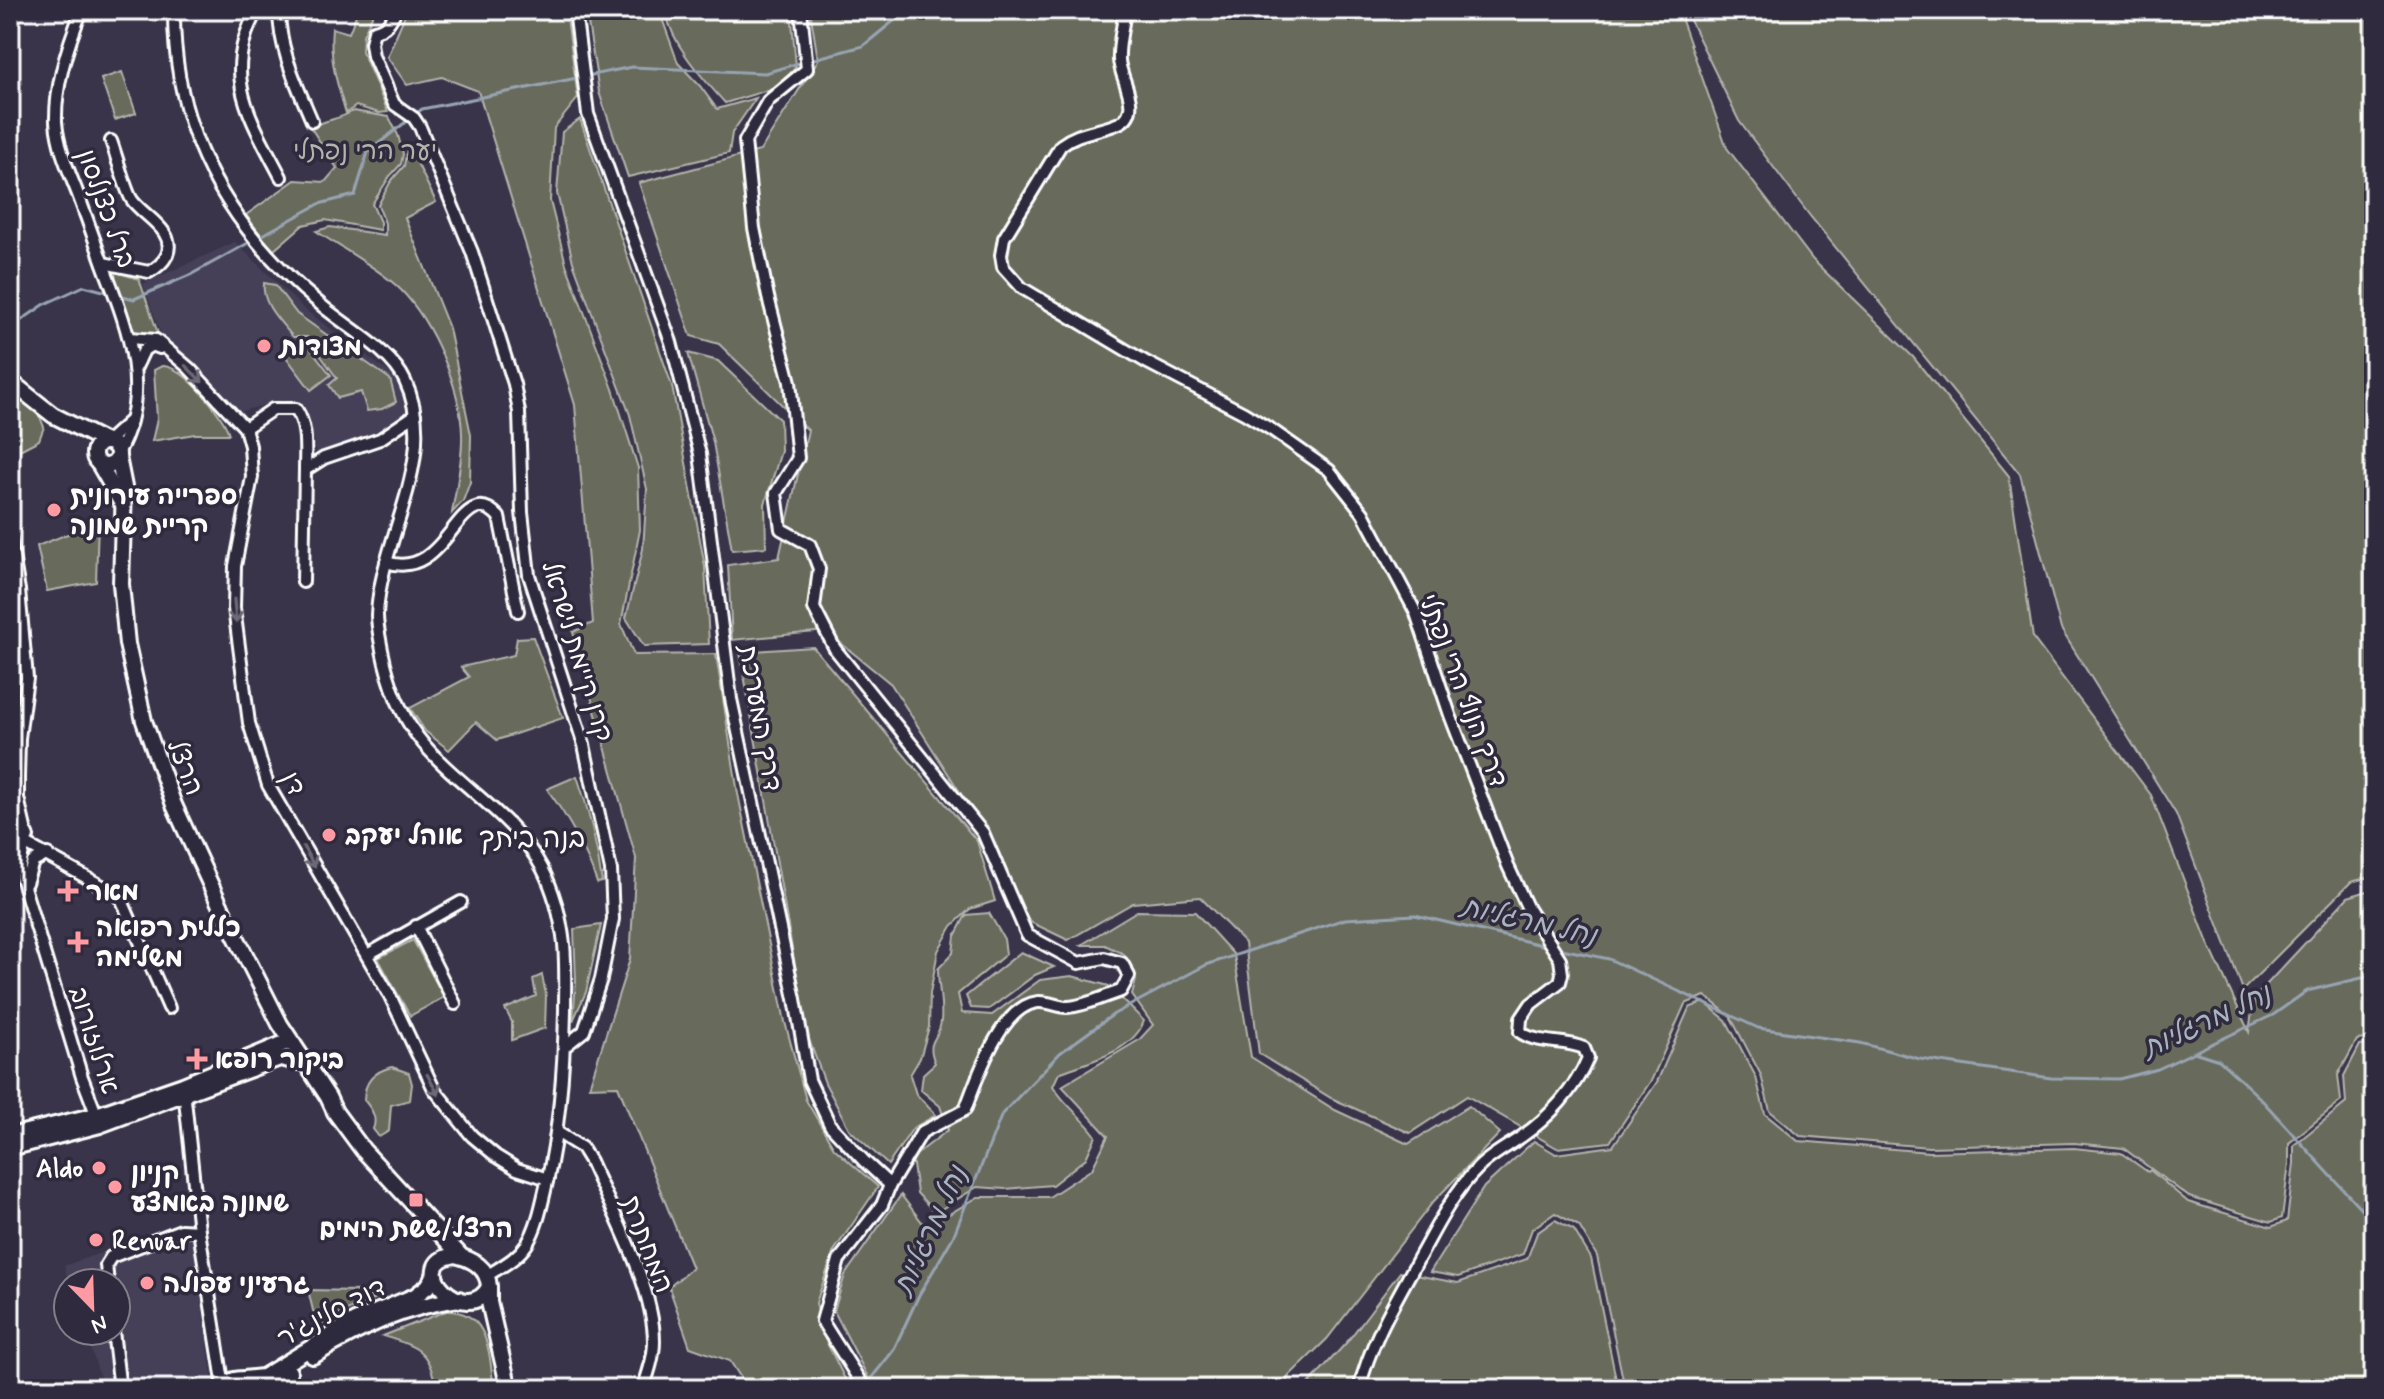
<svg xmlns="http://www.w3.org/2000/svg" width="2384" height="1399" font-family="Mynerve,'Playpen Sans Hebrew',sans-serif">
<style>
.built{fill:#454058}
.green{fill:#686a5b;stroke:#b4b4ad;stroke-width:2}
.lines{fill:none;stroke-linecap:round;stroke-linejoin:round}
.stream{stroke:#98a4b2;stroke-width:3}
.street-casing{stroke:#fff;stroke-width:16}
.secondary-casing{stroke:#fff;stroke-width:20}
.street{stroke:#2f2a3d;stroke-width:10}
.secondary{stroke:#2f2a3d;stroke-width:14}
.oneway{stroke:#6d6a77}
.poi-dot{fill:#ff9aa2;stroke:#2f2a3d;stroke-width:3}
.labels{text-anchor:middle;stroke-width:7;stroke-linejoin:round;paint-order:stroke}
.park-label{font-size:26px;fill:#b4b4ad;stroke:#2f2a3d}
.street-label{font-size:26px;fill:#fff;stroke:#2f2a3d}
.poi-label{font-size:26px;font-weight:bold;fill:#fff;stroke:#2f2a3d;text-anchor:start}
.neighbourhood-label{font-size:28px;fill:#fff;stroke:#2f2a3d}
.water-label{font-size:28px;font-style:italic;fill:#aab4bf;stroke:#2f2a3d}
</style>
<rect width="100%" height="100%" fill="#393449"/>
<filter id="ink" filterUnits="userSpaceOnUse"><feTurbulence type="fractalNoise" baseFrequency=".0125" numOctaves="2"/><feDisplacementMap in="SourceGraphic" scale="16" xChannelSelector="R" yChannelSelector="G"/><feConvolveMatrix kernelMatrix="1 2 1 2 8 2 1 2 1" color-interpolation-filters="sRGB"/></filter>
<g filter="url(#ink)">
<g class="built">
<polygon points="235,242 304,309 394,376 409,411 377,431 317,454 308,414 299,405 283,400 238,412 181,352 163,339 143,284"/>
<polygon points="192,1220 193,1245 214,1389 104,1389 85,1331 116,1331 116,1283 69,1283 64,1266"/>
</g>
<g class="green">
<path d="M 358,10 L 375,10 L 363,35 L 362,51 L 388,112 L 379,113 L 356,106 L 346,113 C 337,84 329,59 332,28 L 349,33 Z"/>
<polygon points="407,10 566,10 578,98 554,128 550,201 566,264 613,389 638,468 640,530 621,624 634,655 716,654 738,794 785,1022 806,1100 834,1148 878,1187 834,1251 816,1303 825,1339 850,1389 748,1389 730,1361 690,1347 669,1287 692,1268 618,1086 589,1087 630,959 636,858 573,632 593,623 575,405 478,91 442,77 407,85 387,57"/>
<polygon points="586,10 659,10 678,63 700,86 717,109 756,98 732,133 729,153 628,177 599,92"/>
<path d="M 665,10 L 791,10 L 796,67 L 778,87 L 725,103 C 701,76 673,47 665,10 Z"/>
<polygon points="810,10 1675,10 1679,12 1727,148 1813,260 1913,357 2009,476 2033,638 2151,795 2208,943 2249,1032 2254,998 2348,897 2374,889 2374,1038 2357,1040 2338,1075 2341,1101 2289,1143 2289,1163 2282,1218 2271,1222 2189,1197 2123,1148 2074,1143 1929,1147 1800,1136 1770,1111 1761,1075 1730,1016 1705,996 1685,1004 1652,1079 1610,1142 1557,1148 1467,1096 1410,1133 1331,1098 1259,1054 1245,943 1200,897 1133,903 1068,940 1026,920 988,836 891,684 826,631 732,640 728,565 779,558 808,430 719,344 691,336 639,183 760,151 818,60"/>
<polygon points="1685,10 2374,10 2374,876 2351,882 2243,990 2176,814 2061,629 2020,474 1810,216 1739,121"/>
<polygon points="122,72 136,113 115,120 101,79"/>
<path d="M 353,111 L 389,117 L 398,135 L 403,154 L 401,164 L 390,176 L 372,204 L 380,222 L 380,230 L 325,220 L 303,225 L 273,251 L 246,215 L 295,180 L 325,182 L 337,168 L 311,128 C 325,119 339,120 353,111 Z"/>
<polygon points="580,119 672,386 705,567 709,644 644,646 626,618 643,549 647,489 630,415 573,262 557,193 562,132"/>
<path d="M 408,144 L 436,202 L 405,218 L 449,328 L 471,435 L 470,482 L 463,501 L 452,513 C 456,487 463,460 462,434 C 461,388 433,323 401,290 C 381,270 341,248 316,231 L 330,227 L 385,235 L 385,223 L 378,205 L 391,181 L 404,166 Z"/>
<polygon points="112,271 139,279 160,339 141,337 133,329"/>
<path d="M 264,283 L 275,285 L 297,314 L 390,379 L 396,402 L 382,409 L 367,411 L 361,392 L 338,398 L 329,385 L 337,378 L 307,337 L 293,337 C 281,322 261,304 264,283 Z"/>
<polygon points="304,340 331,375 311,390 284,354"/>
<polygon points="688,353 718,361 780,420 781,451 765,504 766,547 732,550 713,442"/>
<path d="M 162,366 C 183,365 223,414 229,434 L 195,434 L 152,441 L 157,419 L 154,370 Z"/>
<polygon points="10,401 27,403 40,417 44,427 39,440 10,455"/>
<polygon points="98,522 96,582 47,591 37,546"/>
<polygon points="533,637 563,718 497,740 476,722 449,750 425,731 410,708 469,677 461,667 514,655 517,638"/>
<polygon points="813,647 977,841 995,901 970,909 952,926 938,951 930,993 929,1027 920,1058 910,1075 916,1094 936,1115 913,1128 888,1165 849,1129 825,1083 807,1034 740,652"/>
<path d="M 577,776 C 589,810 597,846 602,882 L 597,883 C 585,847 569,819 547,789 Z"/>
<polygon points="1137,911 1195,912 1234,955 1251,1057 1335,1110 1408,1144 1469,1106 1500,1133 1433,1202 1327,1339 1289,1376 1283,1389 874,1389 834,1311 845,1275 901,1195 925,1226 939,1220 978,1197 1049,1197 1092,1169 1108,1136 1062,1086 1139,1040 1153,1025 1132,995 1136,980 1124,954 1105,945 1081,945"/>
<path d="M 989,913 L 1004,939 L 1006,954 L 958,994 L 962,1013 L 992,1015 L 1040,980 L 1072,976 L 1109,986 L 1144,1021 C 1133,1052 1087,1062 1059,1073 L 1053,1086 C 1065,1106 1084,1118 1096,1136 L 1086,1158 L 1052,1185 L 1005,1189 L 977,1187 L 935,1213 L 917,1193 L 912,1158 L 948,1130 L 940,1106 L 921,1090 L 923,1074 L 935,1063 C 925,1039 939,1041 941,1021 C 943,1005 938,986 938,969 L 953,953 L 955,936 L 966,915 Z"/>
<polygon points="601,925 586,992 573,1021 576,981 574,929"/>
<polygon points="413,940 444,997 410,1016 378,958"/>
<polygon points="1021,952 1054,967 1035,975 989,1009 971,1008 966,996"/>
<polygon points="542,975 546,995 545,1028 512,1040 512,1022 505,1009 536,996 533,979"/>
<polygon points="1704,1002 1726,1020 1756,1077 1765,1114 1798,1141 1929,1152 2074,1148 2121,1153 2148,1172 2150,1170 2188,1202 2271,1227 2287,1221 2294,1163 2294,1145 2346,1103 2344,1076 2360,1045 2374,1043 2374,1389 1625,1389 1597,1256 1579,1226 1555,1213 1532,1229 1523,1254 1458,1277 1430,1272 1484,1187 1534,1141 1556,1154 1613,1146 1657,1082 1689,1008"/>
<path d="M 392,1067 L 409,1073 L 412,1084 L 410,1100 L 391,1105 L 389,1131 L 379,1137 L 373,1129 C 378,1118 371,1108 364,1100 C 364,1081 375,1071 392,1067 Z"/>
<polygon points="1555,1220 1574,1230 1591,1258 1618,1389 1304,1389 1347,1342 1400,1272 1458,1283 1527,1259 1537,1233"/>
<polygon points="308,1290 361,1291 374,1299 344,1312 317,1327"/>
<path d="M 446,1311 C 490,1310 489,1355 494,1389 L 436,1389 C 430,1350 418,1347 383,1336 Z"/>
</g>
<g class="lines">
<g class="stream">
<polyline points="810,60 863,46 907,10"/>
<polyline points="119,295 134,299 192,274 319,204 355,195 368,152 422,109 632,67 765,73 802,62"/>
<polyline points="10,328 45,304 84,286 111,293"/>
<polyline points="1557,948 1609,959 1758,1028 1860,1043 1920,1059 2051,1078 2119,1079 2158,1069 2273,1015 2307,991 2374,975"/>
<polyline points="2194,1052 2219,1060 2260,1098 2374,1223"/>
<polyline points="865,1386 893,1351 919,1295 953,1237 1002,1114 1060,1053 1114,1014 1206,965 1345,919 1415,915 1546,946"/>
</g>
<g class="street-casing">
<g id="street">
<path d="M 82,10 C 68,44 55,85 56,122 C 58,147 68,169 77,192 C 87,218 96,245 106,272 C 129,331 152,394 118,453"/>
<path d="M 174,10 C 173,132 228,228 320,304 C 346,327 391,350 405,381 C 441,456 380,538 377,615 C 377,626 380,639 382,650 C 388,680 399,712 418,737 C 455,785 513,813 542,868 C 554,891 561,919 564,944 C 566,966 565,988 565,1010 C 564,1069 560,1125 547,1182 C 542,1203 538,1226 527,1244 C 517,1259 502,1266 488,1275"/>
<path d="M 257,10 C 220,76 250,117 281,177"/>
<path d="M 279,10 C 279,50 297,85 312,121"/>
<path d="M 396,10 C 391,20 387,29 374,31 L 371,43 L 373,56 L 394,104 L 414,118 L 420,127 L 472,252 L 514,384 L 519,412 L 522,512 L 529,575 L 584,745 L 611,870 L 613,919 L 601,979 L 584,1031 L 564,1047"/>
<polyline points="575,10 588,114 671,342 700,454 731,699 795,999 809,1080 830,1125 864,1161 890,1185 882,1205 839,1260 822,1321 865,1389"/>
<path d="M 801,10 L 807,69 L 768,101 L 745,141 L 754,228 L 768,297 L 790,382 L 798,458 L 776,493 L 781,529 L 810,545 L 819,569 L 814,608 L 835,649 L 983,833 L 1027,935 L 1079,963 L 1104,958 L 1122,963 L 1129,976 L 1121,991 C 1105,996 1085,1006 1068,1007 C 1058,1007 1048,1001 1038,1002 C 1000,1006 977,1079 965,1110 L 922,1132 L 890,1185"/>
<path d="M 1125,10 C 1123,26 1118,44 1119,60 C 1120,79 1144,111 1119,123 C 1099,132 1079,131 1061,145 L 1004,238 L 1001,255 L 1003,267 L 1022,288 L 1146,362 L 1244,413 L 1272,430 L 1329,470 L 1363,513 L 1416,613 L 1450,715 L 1508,866 L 1528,909 L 1560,959 L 1562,974 L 1560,982 L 1531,1004 L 1521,1019 L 1520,1032 C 1538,1045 1564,1039 1584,1048 L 1588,1058 C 1575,1089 1549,1118 1521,1137 C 1507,1147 1489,1156 1477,1169 C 1452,1194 1437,1226 1420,1256 C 1396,1300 1371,1340 1359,1389"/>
<path d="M 103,263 L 149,272 C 157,268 163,263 167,255 C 177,231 143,216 132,200 C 126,192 116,154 111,141"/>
<polyline points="129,338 156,340 189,368 245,428 250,446 252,477 235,566 234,608 249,723 268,785 390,996 434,1089 472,1136 496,1156 517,1169 548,1179"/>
<polyline points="136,367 144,350 152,345 160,348"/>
<path d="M 245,428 L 273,409 L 296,409 C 308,427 305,450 305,470"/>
<polyline points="108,441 129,422"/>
<polyline points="10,538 19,590 27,678 19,738 18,778 18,798 25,828"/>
<path d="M 386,562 C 450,583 458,474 499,517 L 518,611"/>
<polyline points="303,582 305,470 324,458 380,439 415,415"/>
<polyline points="10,822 22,824 28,837 20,850 10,852"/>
<polyline points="26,844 120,896 169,1008"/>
<polyline points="24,847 20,866 21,877 82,1077 98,1119"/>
<polyline points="26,883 33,862 48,854"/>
<polyline points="416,926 455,1004"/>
<polyline points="367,955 461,902"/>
<polyline points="184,1090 199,1231 223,1381 222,1389"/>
<path d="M 557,1132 L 582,1148 L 590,1161 C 612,1211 654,1287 654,1341 C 654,1357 648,1374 643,1389"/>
<polyline points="108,1283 106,1265 111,1257 181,1230 199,1231"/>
<polyline points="113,1331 120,1389"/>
</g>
</g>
<g class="secondary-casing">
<g id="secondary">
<polyline points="10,381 53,415 104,441"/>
<circle cx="106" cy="454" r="12"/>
<polyline points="118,457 124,487 121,584 127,644 144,721 174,805 219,903 280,1024 328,1097 335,1112 363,1150 460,1255"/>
<polyline points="99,464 121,502"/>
<polyline points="10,1136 96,1115 183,1085 285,1043 293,1044"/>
<polyline points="10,1148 100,1125 280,1058 298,1062"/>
<path d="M 455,1255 C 473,1259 488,1268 489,1287 C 467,1329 402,1264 455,1255 Z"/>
<polyline points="489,1287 489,1302 509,1389"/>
<path d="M 313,1356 C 359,1328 405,1306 459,1299"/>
<polyline points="244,1379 263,1377 355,1321 415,1296 428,1286 434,1276"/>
<path d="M 222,1389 C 232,1377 246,1375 256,1389"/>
<polyline points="268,1389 289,1372"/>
</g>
</g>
<use href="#street" class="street"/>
<use href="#secondary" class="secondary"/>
</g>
<defs><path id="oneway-shaft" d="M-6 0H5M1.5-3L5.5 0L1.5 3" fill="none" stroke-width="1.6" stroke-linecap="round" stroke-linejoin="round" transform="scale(2)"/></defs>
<g class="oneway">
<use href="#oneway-shaft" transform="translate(194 374) rotate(44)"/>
<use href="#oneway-shaft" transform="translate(235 611) rotate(85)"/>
<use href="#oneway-shaft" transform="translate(309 857) rotate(60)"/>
<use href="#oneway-shaft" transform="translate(433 1085) rotate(61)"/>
</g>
</g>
<g class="poi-dot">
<circle cx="264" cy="346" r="8"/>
<circle cx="54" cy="510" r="8"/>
<circle cx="329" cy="835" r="8"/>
<path d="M64 879h8v8h8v8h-8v8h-8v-8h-8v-8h8z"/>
<path d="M74 930h8v8h8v8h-8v8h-8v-8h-8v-8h8z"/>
<path d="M193 1047h8v8h8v8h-8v8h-8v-8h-8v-8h8z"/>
<circle cx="99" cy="1168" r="8"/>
<circle cx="115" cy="1187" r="8"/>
<rect x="408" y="1192" width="16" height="16" rx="4"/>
<circle cx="96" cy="1240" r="8"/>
<circle cx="147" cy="1283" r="8"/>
</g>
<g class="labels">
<g class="park-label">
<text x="365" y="159">יער הרי נפתלי</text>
</g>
<g class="street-label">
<text transform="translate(107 208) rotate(70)" y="9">ברל כצנלסון</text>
<text transform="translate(578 651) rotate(73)" y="9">קרן קיימת לישראל</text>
<text transform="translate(1464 690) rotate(69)" y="9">דרך הנוף הרי נפתלי</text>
<text transform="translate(761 718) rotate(80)" y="9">דרך המערכת</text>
<text transform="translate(186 767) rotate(69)" y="9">הרצל</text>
<text transform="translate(294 783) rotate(63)" y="9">דן</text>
<text transform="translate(95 1040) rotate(72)" y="9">ארלוזורוב</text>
<text transform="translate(648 1244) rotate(69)" y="9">המחתרת</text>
<text transform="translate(331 1312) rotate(-28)" y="9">דוד סלינג'ר</text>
</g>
<g class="poi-label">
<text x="280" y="355">מצודות</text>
<text x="70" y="504">ספרייה עירונית<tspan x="70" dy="30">קריית שמונה</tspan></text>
<text x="345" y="844">אוהל יעקב</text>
<text x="86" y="900">מאר</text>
<text x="96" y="936">כללית רפואה<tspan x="96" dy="30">משלימה</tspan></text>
<text x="215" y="1068">ביקור רופא</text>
<text x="83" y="1177" text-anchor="end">Aldo</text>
<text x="131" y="1181">קניון<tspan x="131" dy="30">שמונה באמצע</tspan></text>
<text x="416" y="1237" text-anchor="middle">הרצל/ששת הימים</text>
<text x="112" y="1249">Renuar</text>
<text x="163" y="1292">גרעיני עפולה</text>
</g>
<g class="neighbourhood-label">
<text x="532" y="847">בנה ביתך</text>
</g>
<g class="water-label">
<text transform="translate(1529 920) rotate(13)" y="10">נחל מרגליות</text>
<text transform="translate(2206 1020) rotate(-25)" y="10">נחל מרגליות</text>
<text transform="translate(929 1230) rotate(-65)" y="10">נחל מרגליות</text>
</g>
</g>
<rect width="2384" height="1399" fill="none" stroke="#2f2a3d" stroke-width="40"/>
<rect x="20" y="20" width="2344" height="1359" fill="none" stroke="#fff" stroke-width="3" filter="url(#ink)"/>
<g transform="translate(92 1307) rotate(157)"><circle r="38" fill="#2f2a3d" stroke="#827f8b" stroke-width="2"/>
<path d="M0-6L14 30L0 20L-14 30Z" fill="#ff9aa2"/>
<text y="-12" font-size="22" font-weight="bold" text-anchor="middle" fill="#ffffff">N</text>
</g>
</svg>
